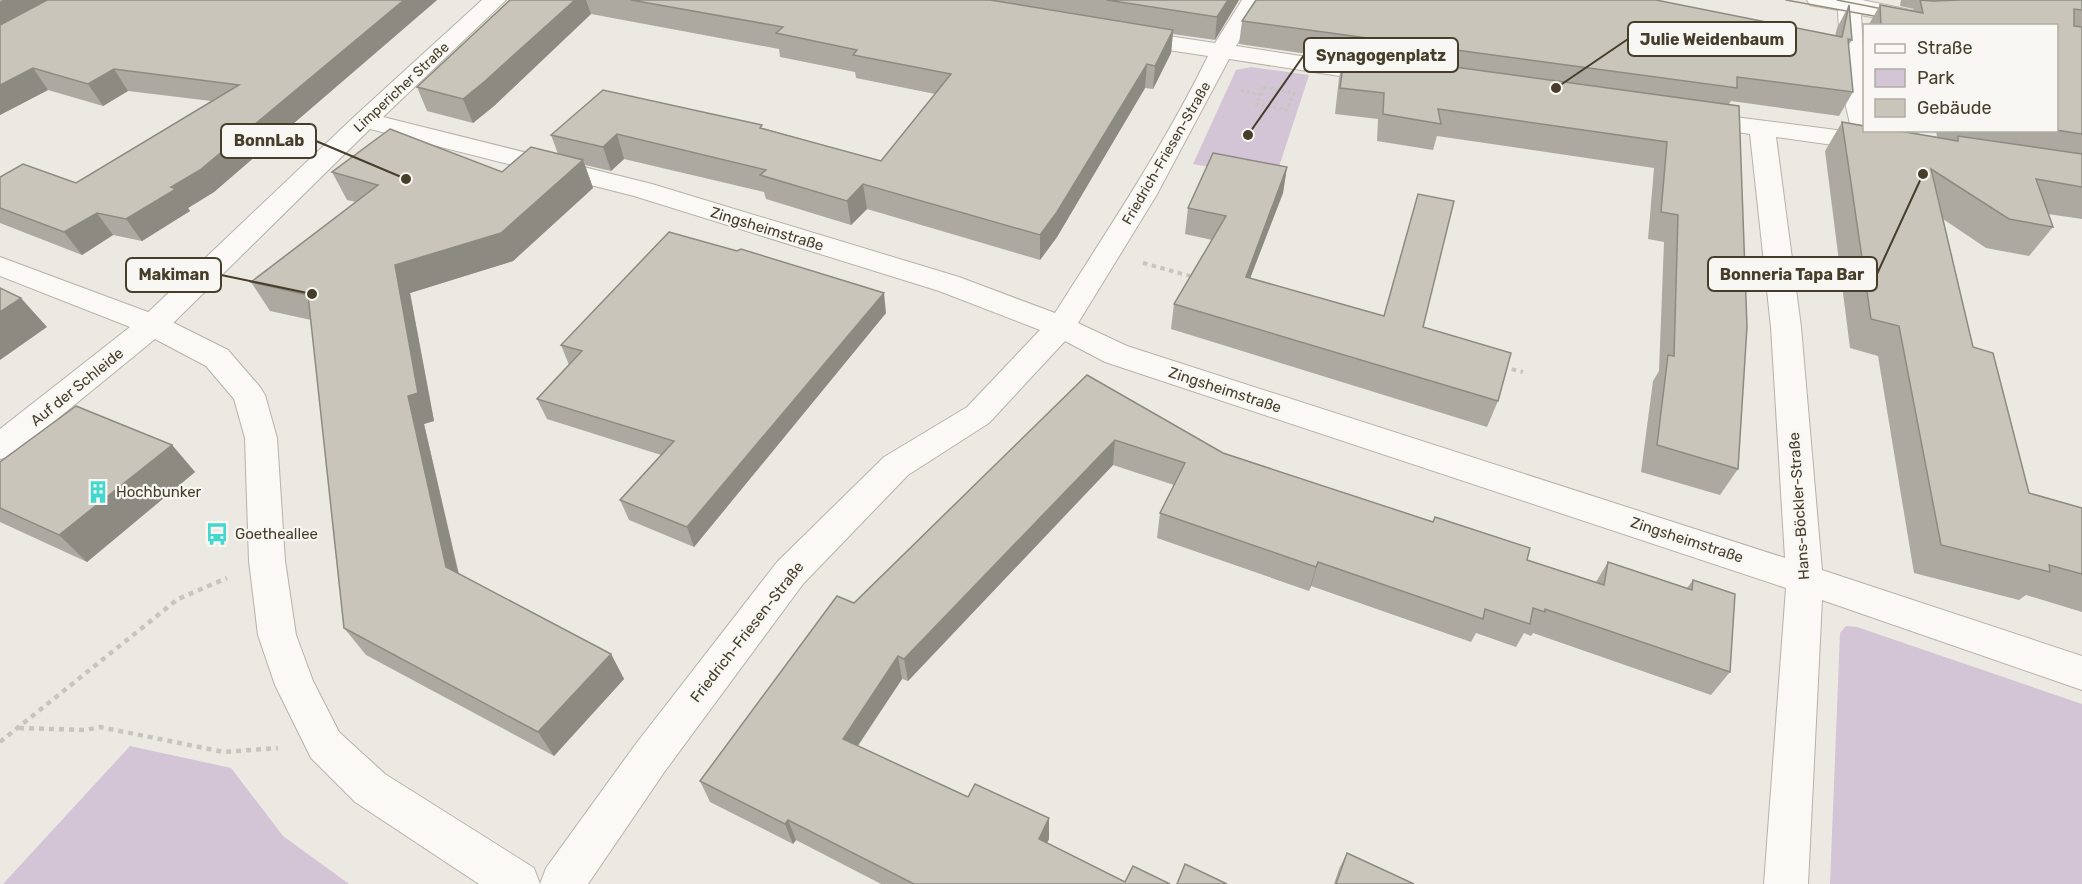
<svg xmlns="http://www.w3.org/2000/svg" width="2082" height="884" font-family="Rubik,sans-serif">
<style>
.green{fill:#d3c4d6}
.lines{fill:none;stroke-linecap:round;stroke-linejoin:round}
.minor-casing{stroke:#b7b2a8;stroke-width:2}
.tertiary-casing{stroke:#b7b2a8;stroke-width:2}
.path-far2{stroke:#c8c5bd;stroke-width:3;stroke-dasharray:3 3;stroke-linecap:butt}
.path-far1{stroke:#c8c5bd;stroke-width:4;stroke-dasharray:4.5 4.5;stroke-linecap:butt}
.path{stroke:#c8c5bd;stroke-width:4.5;stroke-dasharray:5 5;stroke-linecap:butt}
.minor{fill:#faf9f6;fill-rule:evenodd}
.tertiary{fill:#faf9f6;fill-rule:evenodd}
.tram{stroke:#978f7b;stroke-width:1.5}
.wall{fill:#aea9a0}
.shaded-wall{fill:#8d8a82}
.building{fill:#cac5ba;stroke:#8d8a82;stroke-width:1.5}
.labels{text-anchor:middle;stroke-width:4.5;stroke-linejoin:round;paint-order:stroke}
.far-street-label{font-size:14px;fill:#463e2a;stroke:#f9f7f3}
.street-label{font-size:15px;fill:#463e2a;stroke:#f9f7f3}
.poi-label{font-size:15px;fill:#463e2a;stroke:#f9f7f3;text-anchor:start}
.leader{fill:none;stroke:#463e2a;stroke-width:2}
.callout-dot{fill:#463e2a;stroke:#f9f7f3;stroke-width:2}
.callout{fill:#f9f7f3;stroke:#463e2a;stroke-width:2}
.callout-label{font-size:16px;text-anchor:middle;font-weight:bold;fill:#463e2a}
</style>
<rect width="100%" height="100%" fill="#ece9e3"/>
<g class="green">
<polygon points="1251,67 1309,75 1275,179 1193,164 1236,70"/>
<polygon points="1846,626 1857,627 2082,704 2082,884 1830,884 1840,633"/>
<polygon points="130,746 231,768 283,836 349,884 3,884"/>
</g>
<g class="lines">
<g class="minor-casing">
<path id="minor" d="M 482,0 L 506,0 L 383,117 L 652,184 L 959,277 L 1055,313 C 1108,229 1164,146 1208,56 L 1128,44 L 1120,42 L 1117,37 L 1120,32 L 1128,30 L 1215,43 L 1242,0 L 1264,0 L 1236,46 L 1385,69 L 1393,71 L 1397,76 L 1393,81 L 1385,83 L 1229,59 L 1156,196 L 1078,323 L 1127,346 L 1785,558 L 1771,327 L 1750,134 L 1695,126 L 1686,124 L 1683,119 L 1686,114 L 1695,112 L 1852,132 L 1842,90 L 1838,10 L 1810,5 L 1807,0 L 1862,0 L 1963,21 L 1966,26 L 1917,26 L 1861,15 L 1864,69 L 1864,130 L 1877,130 L 1878,136 L 1885,138 L 1889,143 L 1885,148 L 1876,151 L 1776,137 L 1801,327 L 1822,570 L 2082,656 L 2082,690 L 1822,600 L 1808,884 L 1764,884 L 1786,588 L 1105,362 L 1065,341 L 989,423 L 908,475 L 803,584 L 665,771 L 588,884 L 540,884 L 546,868 L 635,745 L 777,562 L 884,457 L 967,407 L 1040,330 L 939,291 L 634,196 L 370,129 L 164,332 L 153,335 L 142,332 L 138,325 L 142,318 L 356,115 Z"/>
</g>
<g class="tertiary-casing">
<polygon id="tertiary" points="0,257 164,318 228,350 260,387 265,395 277,438 285,561 296,635 313,681 339,732 385,774 534,868 540,884 479,884 355,802 311,758 275,685 258,635 249,561 245,438 234,399 206,366 155,339 12,456 0,459 0,429 130,327 0,276"/>
</g>
<g class="path-far2">
<polygon points="1264,87 1294,93 1287,110 1256,104"/>
<polyline points="1241,90 1261,95"/>
</g>
<g class="path-far1">
<polyline points="1143,263 1194,277"/>
<polyline points="1503,367 1523,372"/>
</g>
<g class="path">
<polyline points="19,728 86,730 100,727 224,752 278,748"/>
<polyline points="0,742 178,599 227,578"/>
</g>
<use href="#minor" class="minor"/>
<use href="#tertiary" class="tertiary"/>
<g class="tram">
<polyline points="1786,0 1890,19"/>
<polyline points="1837,0 1893,11"/>
</g>
</g>
<g class="wall">
<polygon points="0,0 437,0 214,192 188,208 190,211 142,241 113,235 82,255 0,223 0,177 76,183 211,101 128,91 103,106 48,90 0,115"/>
<polygon points="510,0 1239,0 1215,40 1173,34 1171,53 1153,89 1145,88 1057,237 1040,260 867,209 851,225 766,199 764,192 624,159 611,171 585,165 593,188 513,261 410,293 434,421 424,424 459,574 611,654 624,679 554,756 366,655 344,628 311,320 270,311 251,282 356,202 347,200 332,172 502,172 558,154 551,135 763,128 881,161 935,94 856,78 855,72 780,57 779,49 591,14 494,106 473,123 427,111 417,87"/>
<polygon points="1901,0 2082,0 2082,219 2048,214 2053,227 2029,256 1986,248 1943,219 1973,347 2029,493 2082,508 2082,612 2026,595 2019,600 1914,573 1878,356 1850,348 1825,151 1842,122 1937,137 1936,130 2056,130 2056,26 1881,26 1912,11 1914,9 1900,6"/>
<polygon points="1849,5 1852,40 1848,46 1853,92 1839,116 1731,101 1729,104 1738,469 1720,495 1641,472 1653,381 1659,371 1664,242 1648,239 1654,168 1437,136 1433,150 1377,141 1378,119 1335,114 1339,78 1343,59 1239,44 1242,21 1835,36 1837,28"/>
<polygon points="1880,5 1881,26 1868,26"/>
<polygon points="1287,167 1283,193 1250,278 1423,327 1498,401 1487,427 1171,329 1174,304 1212,240 1185,234 1188,208"/>
<polygon points="886,313 694,547 629,520 620,500 661,455 547,419 537,399 569,365 561,345"/>
<polygon points="1087,375 1223,453 1527,560 1596,582 1608,562 1687,588 1693,580 1730,672 1711,695 1533,633 1531,636 1524,633 1516,647 1476,633 1471,642 1311,586 1309,591 1157,538 1160,513 1174,485 1113,465 908,681 902,679 858,746 968,797 1049,818 1049,839 1047,843 1125,882 1170,884 881,884 796,840 793,844 710,802 700,781 854,603"/>
<polygon points="172,445 195,472 87,562 0,522 0,462"/>
<polygon points="1347,853 1414,884 1334,884 1339,869"/>
</g>
<g class="shaded-wall">
<polygon points="3,0 57,0 0,30 0,2"/>
<polygon points="404,0 437,0 214,192 188,208 190,211 142,241 126,219 171,187"/>
<polygon points="575,0 586,0 591,14 494,106 473,123 463,99"/>
<polygon points="1228,0 1239,0 1215,40 1217,17"/>
<polygon points="1173,30 1171,53 1153,89 1155,66"/>
<polygon points="1147,64 1145,88 1057,237 1040,260 1040,235"/>
<polygon points="33,68 48,90 0,115 0,85"/>
<polygon points="114,69 128,91 103,106 88,84"/>
<polygon points="617,134 624,159 611,171 603,147"/>
<polygon points="583,160 593,188 513,261 410,293 434,421 424,424 463,594 446,567 408,396 395,265"/>
<polygon points="1287,167 1283,193 1241,302 1246,277"/>
<polygon points="863,184 867,209 851,225 847,201"/>
<polygon points="97,213 113,235 82,255 64,232"/>
<polygon points="884,293 886,313 694,547 687,527"/>
<polygon points="21,298 47,327 0,360 0,312"/>
<polygon points="1115,440 1113,465 908,681 904,659"/>
<polygon points="172,445 195,472 87,562 59,535"/>
<polygon points="1318,562 1311,586 1309,591 1316,567"/>
<polygon points="611,654 624,679 554,756 538,732"/>
<polygon points="898,656 902,679 848,760 843,739"/>
<polygon points="1049,818 1049,839 1039,859 1039,839"/>
<polygon points="788,820 796,840 793,844 785,824"/>
</g>
<g class="building">
<polygon points="47,0 404,0 200,170 171,187 176,189 126,219 97,213 64,232 0,208 0,177 23,164 76,183 239,85 114,69 88,84 33,68 0,85 0,25"/>
<polygon points="510,0 575,0 484,82 463,99 417,87"/>
<polygon points="631,0 990,0 1173,30 1155,66 1147,64 1057,212 1040,235 863,184 847,201 760,175 766,170 617,134 603,147 551,135 603,90 762,125 760,128 881,161 951,74 853,55 857,50 776,33 783,27"/>
<polygon points="1107,0 1228,0 1217,17"/>
<polygon points="1256,0 1656,0 1842,37 1849,5 1852,40 1848,39 1853,92 1737,77 1737,88 1242,21"/>
<polygon points="1920,0 1933,1 1961,0 2082,0 2082,10 2074,9 2074,26 2082,27 2082,134 2056,130 2056,26 1881,26 1880,5 1923,13"/>
<polygon points="1345,52 1739,106 1747,327 1738,469 1657,445 1668,355 1674,356 1678,215 1661,212 1667,142 1438,109 1441,124 1383,114 1384,93 1340,88"/>
<polygon points="1842,122 1864,126 1864,130 1894,130 1958,141 1958,136 2082,154 2082,187 2036,179 2053,227 2009,219 1931,169 1973,347 1993,353 2029,493 2082,508 2082,574 2049,565 2050,572 1941,545 1899,326 1871,319"/>
<polygon points="390,129 502,172 531,147 583,160 501,233 395,265 418,393 408,396 446,567 611,654 538,732 344,628 308,295 251,282 378,185 332,172"/>
<polygon points="1213,153 1287,167 1246,277 1384,316 1418,194 1454,201 1423,327 1511,353 1498,401 1174,304 1226,216 1188,208"/>
<polygon points="669,232 737,251 741,249 884,293 687,527 620,500 674,441 537,399 582,351 561,345"/>
<polygon points="0,288 21,298 0,312"/>
<polygon points="1087,375 1223,453 1433,522 1435,517 1530,548 1527,560 1604,585 1608,562 1692,590 1693,580 1735,594 1730,672 1545,609 1545,612 1533,608 1530,624 1485,609 1483,619 1318,562 1316,567 1160,513 1185,463 1115,440 904,659 898,656 843,739 968,797 975,784 1049,818 1039,839 1125,882 1133,866 1170,884 914,884 788,820 785,824 700,781 837,596 854,603"/>
<polygon points="76,406 172,445 59,535 0,508 0,462"/>
<polygon points="1347,853 1414,884 1336,884"/>
<polygon points="1185,864 1227,884 1177,884"/>
</g>
<defs>
<g id="building-bare" transform="scale(1.8)"><path d="M-4-6H4V6H1V3H-1V6H-4ZM-2.5-4.3h1.7v1.8h-1.7ZM.8-4.3h1.7v1.8H.8ZM-2.5-1h1.7V.8h-1.7ZM.8-1h1.7V.8H.8Z" fill="#42d7cf" stroke="#f9f7f3" stroke-width="2.5" paint-order="stroke"/></g>
<g id="bus-bare" transform="scale(1.8)"><path d="M-5-6H5V4H4V6H2V4H-2V6H-4V4H-5ZM-3.5-4V0h7V-4ZM-3.5 1.2v1.5H-2V1.2ZM2 1.2v1.5H3.5V1.2Z" fill="#42d7cf" stroke="#f9f7f3" stroke-width="2.5" paint-order="stroke"/></g>
</defs>
<g fill-rule="evenodd">
<use href="#building-bare" x="98" y="492"/>
<use href="#bus-bare" x="217" y="534"/>
</g>
<g class="labels">
<g class="far-street-label">
<text transform="translate(401 87) rotate(-43)" y="5">Limpericher Straße</text>
<text transform="translate(1166 153) rotate(-60)" y="5">Friedrich-Friesen-Straße</text>
</g>
<g class="street-label">
<text transform="translate(767 229) rotate(17)" y="5">Zingsheimstraße</text>
<text transform="translate(77 387) rotate(-39)" y="5">Auf der Schleide</text>
<text transform="translate(1225 390) rotate(18)" y="5">Zingsheimstraße</text>
<text transform="translate(1799 506) rotate(-94)" y="5">Hans-Böckler-Straße</text>
<text transform="translate(1687 540) rotate(18)" y="5">Zingsheimstraße</text>
<text transform="translate(747 632) rotate(-52)" y="5">Friedrich-Friesen-Straße</text>
</g>
<g class="poi-label">
<text x="116" y="497">Hochbunker</text>
<text x="235" y="539">Goetheallee</text>
</g>
</g>
<path class="leader" d="M1556 88L1628 39M1248 135L1304 55M406 179L316 141M1923 174L1877 274M312 294L221 275"/>
<g class="callout-dot">
<circle cx="1556" cy="88" r="6"/>
<circle cx="1248" cy="135" r="6"/>
<circle cx="406" cy="179" r="6"/>
<circle cx="1923" cy="174" r="6"/>
<circle cx="312" cy="294" r="6"/>
</g>
<g class="callout">
<rect x="1628" y="22" width="168" height="34" rx="6"/>
<rect x="1304" y="38" width="154" height="34" rx="6"/>
<rect x="221" y="124" width="95" height="34" rx="6"/>
<rect x="1708" y="257" width="169" height="34" rx="6"/>
<rect x="126" y="258" width="95" height="34" rx="6"/>
</g>
<g class="callout-label">
<text x="1712" y="45">Julie Weidenbaum</text>
<text x="1381" y="61">Synagogenplatz</text>
<text x="269" y="146">BonnLab</text>
<text x="1792" y="280">Bonneria Tapa Bar</text>
<text x="174" y="280">Makiman</text>
</g>
<rect x="1863" y="24" width="195" height="108" fill="#f9f7f3" stroke="#b1ada3" stroke-width="1.5"/>
<rect x="1875" y="44" width="30" height="9" fill="#faf9f6" stroke="#b1ada3" stroke-width="1.5"/>
<text x="1917" y="54" font-size="18" fill="#463e2a">Straße</text>
<rect x="1875" y="69" width="30" height="18" fill="#d3c4d6" stroke="#b1ada3" stroke-width="1.5"/>
<text x="1917" y="84" font-size="18" fill="#463e2a">Park</text>
<rect x="1875" y="99" width="30" height="18" fill="#cac5ba" stroke="#b1ada3" stroke-width="1.5"/>
<text x="1917" y="114" font-size="18" fill="#463e2a">Gebäude</text>
</svg>
